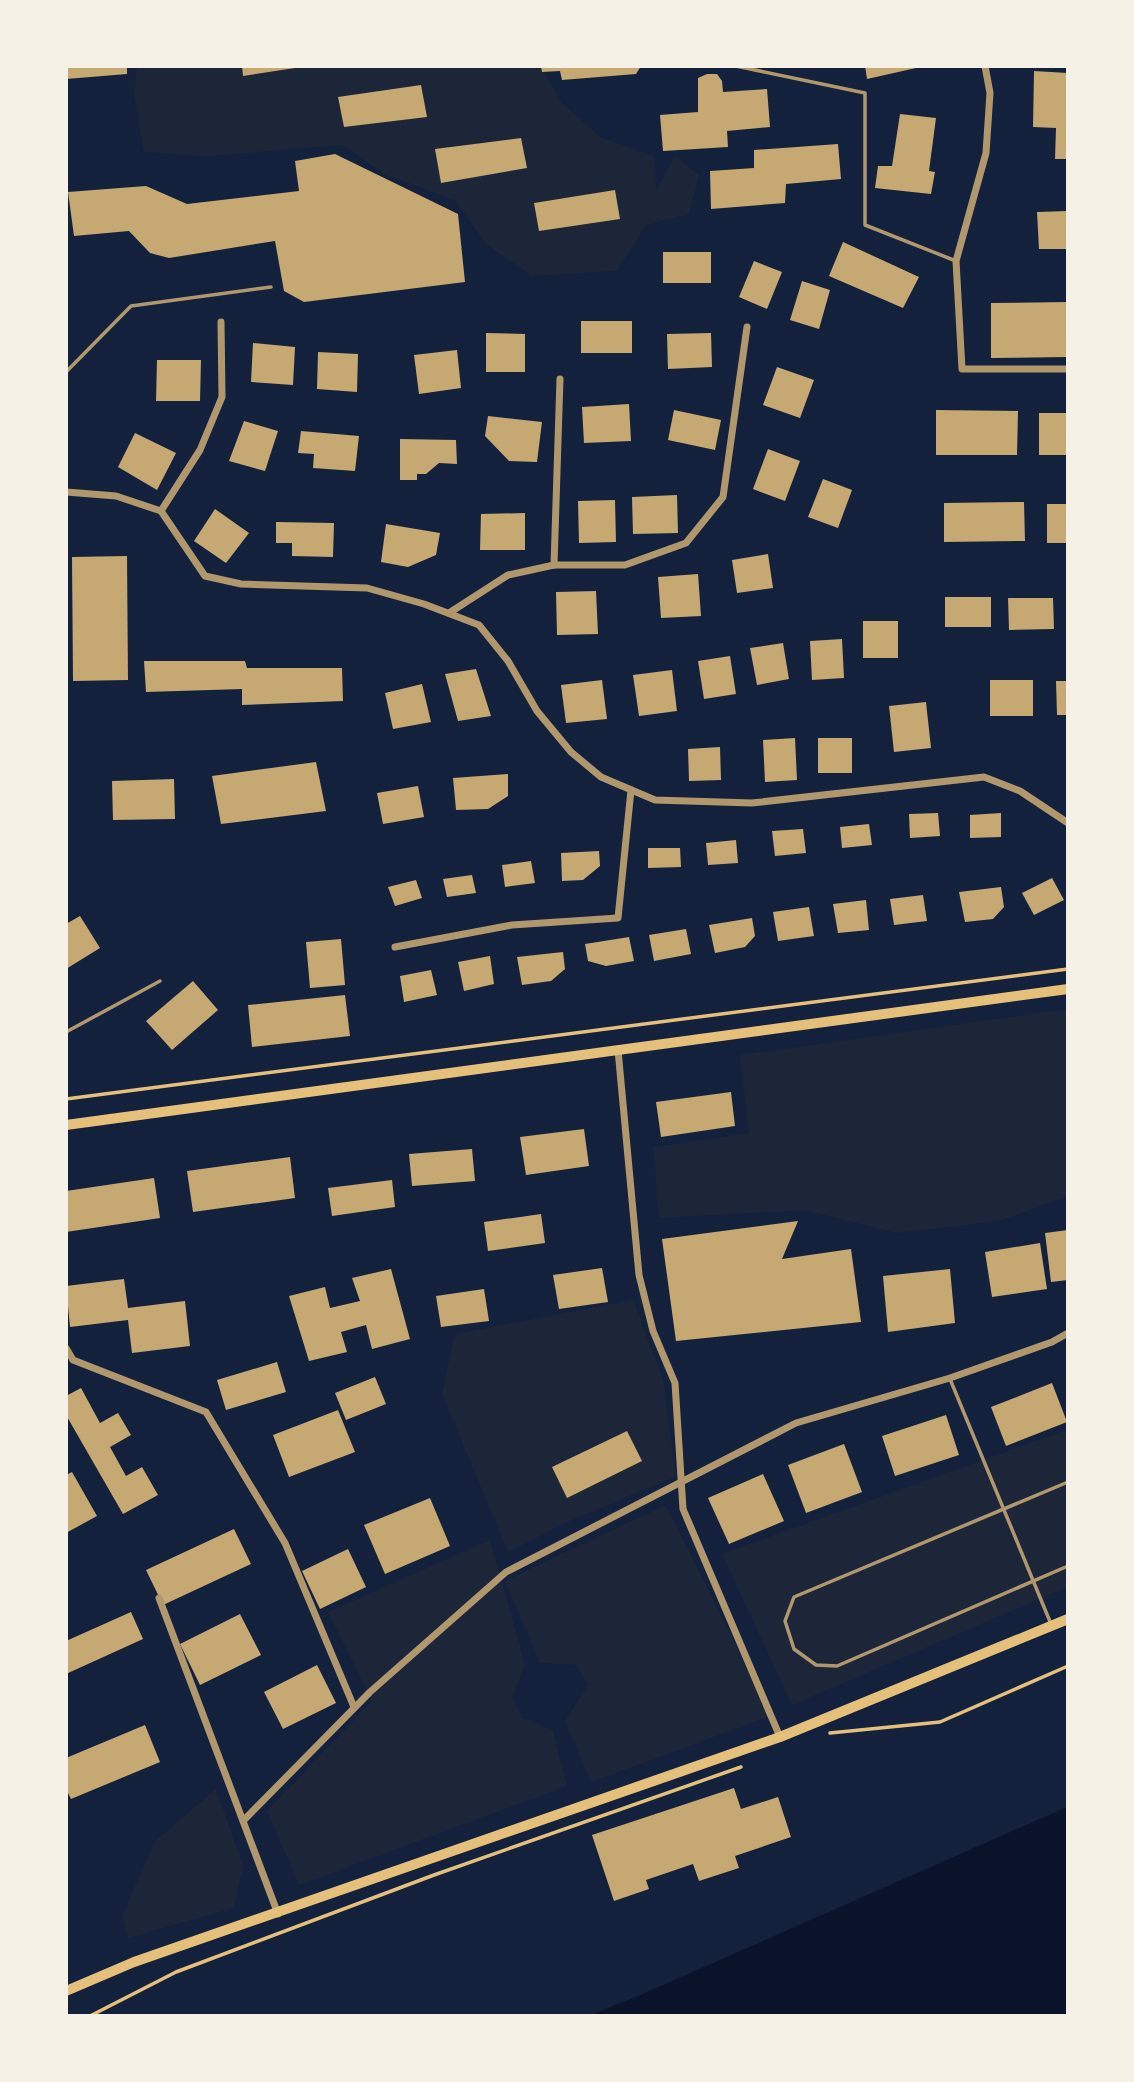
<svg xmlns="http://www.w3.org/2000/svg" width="1134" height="2082" font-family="'Public Sans',sans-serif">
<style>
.green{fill:#1d2539}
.water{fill:#0b132b}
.building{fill:#c6a872}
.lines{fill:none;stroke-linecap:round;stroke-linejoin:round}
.path{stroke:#e5c07b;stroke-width:3.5}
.service{stroke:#b1986c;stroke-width:3.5}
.minor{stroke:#b1986c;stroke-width:7}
.secondary{stroke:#e5c07b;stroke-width:10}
</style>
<rect width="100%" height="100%" fill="#14213d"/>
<g class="green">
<polygon points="137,67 541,67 562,103 602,138 654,156 656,191 675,156 699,175 689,214 646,225 617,271 532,276 486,244 455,200 384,174 343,145 209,156 144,152 134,92"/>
<polygon points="1067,1009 1067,1196 1000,1221 897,1233 805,1210 659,1218 653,1147 749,1133 740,1055"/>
<polygon points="633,1300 663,1380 676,1476 565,1523 508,1552 442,1394 455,1334"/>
<polygon points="1067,1430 1067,1587 792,1705 722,1554"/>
<polygon points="666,1505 771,1716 591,1782 565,1721 588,1685 576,1665 540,1663 505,1581"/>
<polygon points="490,1540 525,1665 512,1697 522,1717 553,1731 567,1786 299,1885 267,1811 372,1701 328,1612"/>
<polygon points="216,1789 243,1866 234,1908 128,1938 122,1916 155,1841"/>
</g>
<polygon class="water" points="1067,1807 1067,2015 591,2015 638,1996"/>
<g class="building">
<polygon points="66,66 127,66 127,74 66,79"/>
<polygon points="242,66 295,66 295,68 243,76"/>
<polygon points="541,66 641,66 636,74 562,80 560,71 542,72"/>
<polygon points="865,66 915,66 916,68 867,79"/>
<polygon points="1034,71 1068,73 1068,159 1055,159 1056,128 1033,127"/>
<polygon points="707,74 717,74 722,81 723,92 767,89 770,127 727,131 728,147 663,151 660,115 698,112 698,78"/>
<polygon points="421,85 427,117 344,127 338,97"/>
<polygon points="900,114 936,118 929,171 935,172 931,194 875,188 878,166 892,166"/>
<polygon points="521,138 527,168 441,183 435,149"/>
<polygon points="838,144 841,179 786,184 785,203 711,209 710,171 754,168 754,150"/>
<polygon points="335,154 458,214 465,282 304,302 284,291 275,241 169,258 150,253 129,231 74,236 68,192 146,186 187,204 299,191 295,161"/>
<polygon points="615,190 620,219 539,231 534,203"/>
<polygon points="1068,211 1068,249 1039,249 1037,212"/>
<polygon points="843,242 919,277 903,308 829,276"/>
<rect x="663" y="252" width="48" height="31"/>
<polygon points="754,261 782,272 767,309 739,297"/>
<polygon points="802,281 830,290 819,329 790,320"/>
<polygon points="1068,302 1068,357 991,358 991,303"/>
<rect x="581" y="321" width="51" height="32"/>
<polygon points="486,333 525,334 525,372 486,372"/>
<polygon points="711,333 712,367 668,369 667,334"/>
<polygon points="253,343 295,347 293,385 251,382"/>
<polygon points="457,350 461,388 419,394 414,355"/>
<polygon points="318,352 358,354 357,392 317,389"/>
<polygon points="157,360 201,360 200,401 156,401"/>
<polygon points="777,367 814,380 800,418 763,405"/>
<polygon points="629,404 631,441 584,443 582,407"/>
<polygon points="674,410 721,420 715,450 668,440"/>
<polygon points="936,410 1018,411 1017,455 936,455"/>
<rect x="1039" y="413" width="29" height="42"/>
<polygon points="488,416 542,422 537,462 509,461 485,436"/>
<polygon points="244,421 278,431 265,471 229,461"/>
<polygon points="301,431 359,436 355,471 313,468 314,454 298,453"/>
<polygon points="135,433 176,453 157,490 118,467"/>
<polygon points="400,439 456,440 457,464 439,463 426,474 417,474 417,480 400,480"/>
<polygon points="768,449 800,461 785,501 753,489"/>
<polygon points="823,479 852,490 838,528 808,517"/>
<polygon points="677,495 678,533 633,534 632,497"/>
<polygon points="615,500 616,542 579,543 578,501"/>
<polygon points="1024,502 1025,541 944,542 944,503"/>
<rect x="1047" y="504" width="21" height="39"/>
<polygon points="215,509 249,533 226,563 194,541"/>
<polygon points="525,513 525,550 480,550 481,514"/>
<polygon points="276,522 334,523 333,557 292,556 292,543 276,543"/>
<polygon points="386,524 440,533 436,555 408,567 381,562"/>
<polygon points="768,554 773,588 737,593 732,560"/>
<polygon points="127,556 128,680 73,681 72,557"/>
<polygon points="698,574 701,616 661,618 658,577"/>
<polygon points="596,591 598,634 557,635 556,592"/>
<rect x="945" y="597" width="46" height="30"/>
<polygon points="1008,598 1053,598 1054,629 1009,630"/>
<rect x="863" y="621" width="35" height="37"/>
<polygon points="842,639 844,678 812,680 810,641"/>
<polygon points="783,643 789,679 757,685 750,648"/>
<polygon points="730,656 736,694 704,699 698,661"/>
<polygon points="144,661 245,661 247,668 342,668 343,701 242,705 242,689 146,692"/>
<polygon points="476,669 491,716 458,721 445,674"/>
<polygon points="672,670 677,711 639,716 633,675"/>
<polygon points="602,680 607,719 566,723 561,685"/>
<rect x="990" y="680" width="43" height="36"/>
<polygon points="1056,681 1068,681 1068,715 1057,715"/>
<polygon points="422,684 431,722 393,729 385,693"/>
<polygon points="926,702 931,748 894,752 889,706"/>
<polygon points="795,738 797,780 765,782 763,740"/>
<rect x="818" y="738" width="34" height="35"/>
<polygon points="720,747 721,780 689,781 688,749"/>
<polygon points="316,762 326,811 221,824 212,776"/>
<polygon points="508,774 508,796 488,809 456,810 453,778"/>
<polygon points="174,779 175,819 113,820 112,781"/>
<polygon points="418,786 424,817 383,824 377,793"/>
<polygon points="938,813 940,836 910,838 909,814"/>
<polygon points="1001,813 1001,837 970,838 970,815"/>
<polygon points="869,824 872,845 842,848 840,827"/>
<polygon points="803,829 806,853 775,856 772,831"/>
<polygon points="736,840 738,863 708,865 706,843"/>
<polygon points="648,848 680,848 681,867 648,868"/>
<polygon points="599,851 600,866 583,880 562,881 561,853"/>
<polygon points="531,861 535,883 505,887 502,865"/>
<polygon points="472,875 476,893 447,897 443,879"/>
<polygon points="1052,878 1064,900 1034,915 1022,893"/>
<polygon points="416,880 422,898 395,906 388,887"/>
<polygon points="1001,887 1004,907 993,919 965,922 959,892"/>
<polygon points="923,895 927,921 894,925 890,899"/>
<polygon points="866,900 869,930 838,933 833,904"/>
<polygon points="809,907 814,936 778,941 773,912"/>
<polygon points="80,916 100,948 66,969 66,924"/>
<polygon points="752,918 755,936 745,947 715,953 709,925"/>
<polygon points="686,929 691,954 654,961 649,935"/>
<polygon points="629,937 634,961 606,966 588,961 585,944"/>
<polygon points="341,939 345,985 310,988 306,942"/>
<polygon points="563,952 565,969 551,981 522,985 517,957"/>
<polygon points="490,956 494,984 464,991 458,962"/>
<polygon points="431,970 437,995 404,1002 400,976"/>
<polygon points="193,981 218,1010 172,1050 146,1021"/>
<polygon points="345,995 350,1036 252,1047 248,1005"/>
<polygon points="731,1092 735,1126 661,1137 656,1102"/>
<polygon points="584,1129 589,1166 526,1175 520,1137"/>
<polygon points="472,1149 475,1181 412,1186 409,1154"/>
<polygon points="290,1157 295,1198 193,1212 187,1171"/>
<polygon points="154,1178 160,1218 66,1232 66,1191"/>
<polygon points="392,1180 395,1207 332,1216 328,1188"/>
<polygon points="541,1214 545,1243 488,1251 484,1222"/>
<polygon points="798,1221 782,1259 851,1249 861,1322 676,1341 662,1239"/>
<polygon points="1068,1230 1068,1280 1051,1282 1045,1233"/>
<polygon points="1040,1243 1047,1289 992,1297 985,1252"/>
<polygon points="602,1268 608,1302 559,1309 553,1275"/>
<polygon points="391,1269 410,1339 372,1349 366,1325 341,1332 347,1352 309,1361 289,1296 325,1287 330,1308 360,1301 352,1278"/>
<polygon points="950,1269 955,1323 888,1332 883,1276"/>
<polygon points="124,1279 128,1308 185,1301 190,1346 132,1353 128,1320 70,1327 66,1286"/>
<polygon points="484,1289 489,1321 441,1327 436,1296"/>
<polygon points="277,1362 286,1392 226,1410 217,1380"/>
<polygon points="375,1377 386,1404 346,1420 335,1393"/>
<polygon points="1052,1383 1067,1422 1006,1446 991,1407"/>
<polygon points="81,1388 100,1423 118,1413 131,1435 110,1447 126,1476 142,1467 158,1495 123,1514 66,1415 66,1396"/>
<polygon points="338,1410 355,1452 289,1477 273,1435"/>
<polygon points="946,1415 959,1455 895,1476 882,1436"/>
<polygon points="627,1431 642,1461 567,1498 552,1467"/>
<polygon points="844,1444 862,1492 806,1513 788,1465"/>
<polygon points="72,1472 97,1516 66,1533 66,1475"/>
<polygon points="763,1474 784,1521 729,1544 708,1498"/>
<polygon points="430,1498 450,1546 385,1574 364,1525"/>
<polygon points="234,1529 251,1564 163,1605 146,1570"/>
<polygon points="348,1549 366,1587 320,1609 302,1571"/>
<polygon points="131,1612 143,1639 66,1674 66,1641"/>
<polygon points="240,1614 261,1655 200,1685 180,1644"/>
<polygon points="317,1665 336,1703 283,1729 264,1692"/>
<polygon points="145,1725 160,1762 71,1799 66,1789 66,1758"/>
<polygon points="734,1788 741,1809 778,1797 791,1837 735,1856 739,1868 699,1881 693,1864 646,1880 649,1889 614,1901 592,1835"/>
</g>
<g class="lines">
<g class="path">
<polyline points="66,1099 1068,969"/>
<polyline points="830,1733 940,1722 1068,1666"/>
<polyline points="90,2016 176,1972 434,1875 741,1767"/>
</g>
<g class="service">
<polyline points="736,66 865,93 865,225 956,261"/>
<polyline points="66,372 131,306 271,287"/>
<polyline points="66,1032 160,981"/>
<polyline points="950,1379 1051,1624"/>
<polyline points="1068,1482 794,1597 785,1621 794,1649 816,1665 837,1666 1068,1566"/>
</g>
<g class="minor">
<polyline points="985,66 990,93 986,153 956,261 962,369 1068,369"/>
<polyline points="66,492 116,496 161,511 205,576 241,584 367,588 424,604 479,625 508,661 537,711 571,752 601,777 655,800 752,803 984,777 1020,791 1068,823"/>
<polyline points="161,511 200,450 222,397 221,322"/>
<polyline points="554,565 560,379"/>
<polyline points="449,613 508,575 554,565 625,565 686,543 723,497 747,327"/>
<polyline points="395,947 512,925 618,918 631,790"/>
<polyline points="618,1050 639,1275 653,1331 675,1383 683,1509 780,1737"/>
<polyline points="66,1348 73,1360 206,1412 285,1543 354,1707"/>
<polyline points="159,1598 278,1914"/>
<polyline points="244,1820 370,1692 506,1572 796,1423 950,1378 1052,1342 1068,1333"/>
</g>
<g class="secondary">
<polyline points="66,1125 1068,989"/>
<polyline points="66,1991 134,1962 780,1737 1068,1619"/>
</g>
</g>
<rect width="1134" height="2082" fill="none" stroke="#f6f1e7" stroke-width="136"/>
</svg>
